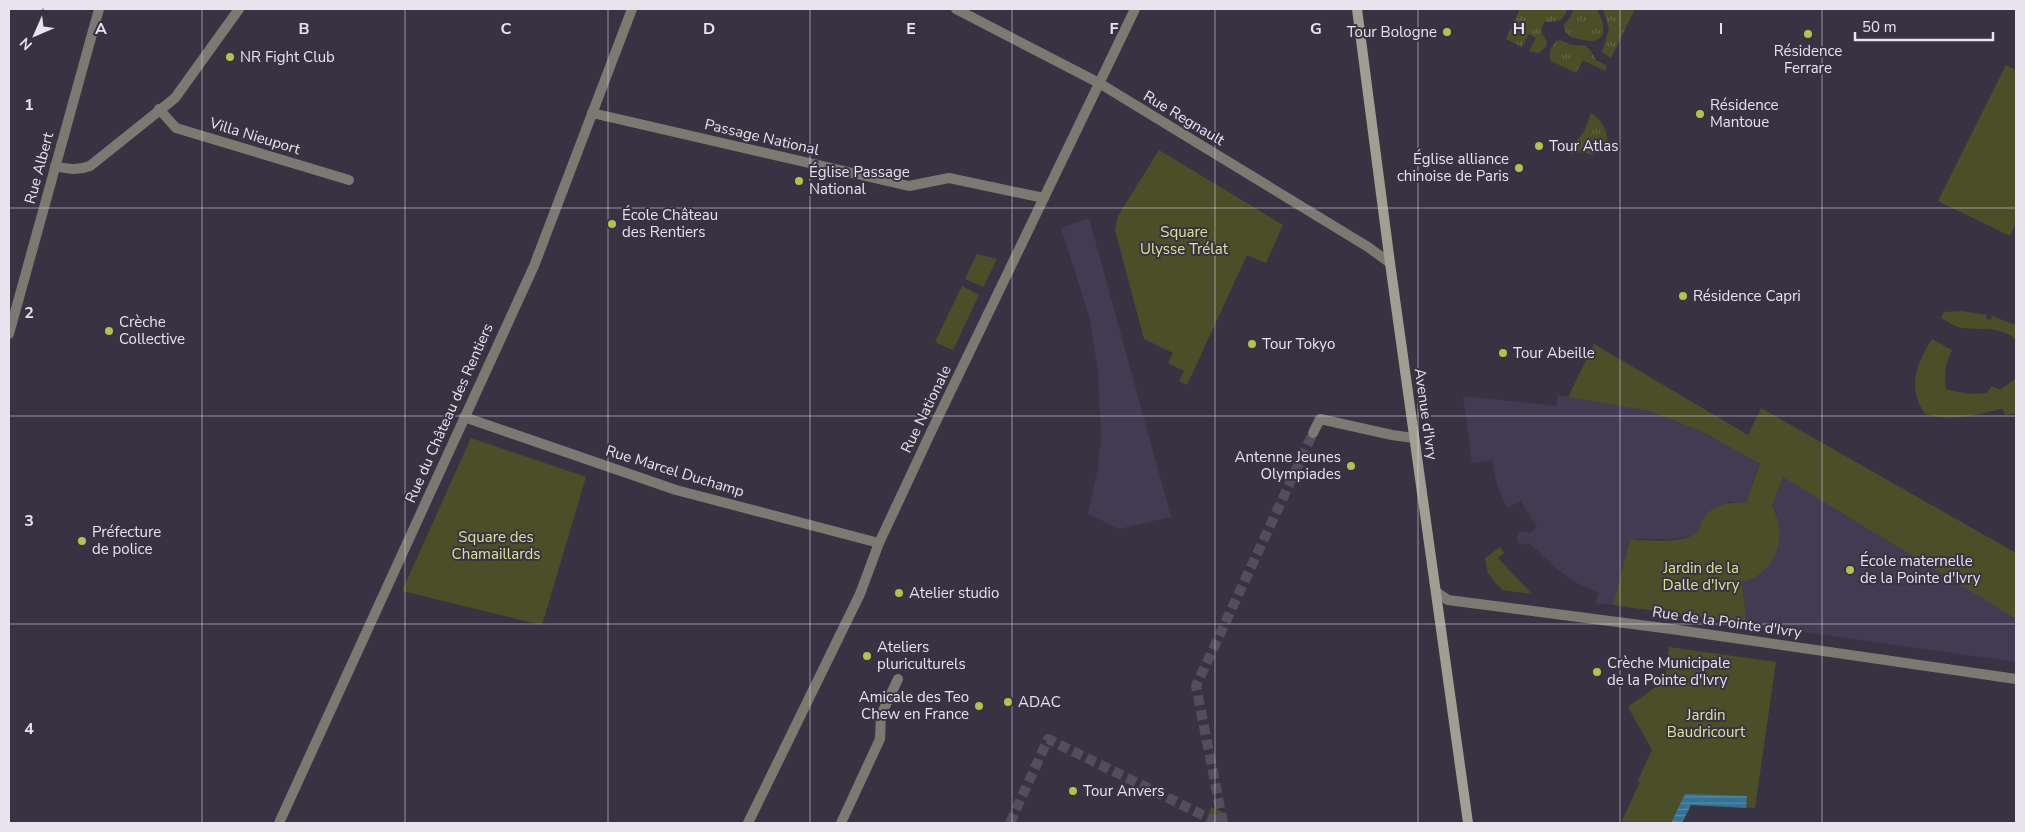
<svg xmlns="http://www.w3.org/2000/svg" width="2025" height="832" font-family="'Nunito Sans',sans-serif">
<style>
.built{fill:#423b51}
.grass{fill:url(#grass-tufts)}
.green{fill:#4a4f27}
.water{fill:url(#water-rules)}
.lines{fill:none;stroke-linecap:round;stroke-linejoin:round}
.minor-tunnel{stroke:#524e5d;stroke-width:10;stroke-dasharray:10 5;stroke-linecap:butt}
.minor{stroke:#7c7971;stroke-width:10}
.tertiary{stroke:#7c7971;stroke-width:10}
.secondary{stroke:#a39e92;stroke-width:10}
.grid{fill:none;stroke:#e7e4ee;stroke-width:1;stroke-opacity:0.55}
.poi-dot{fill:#b8c147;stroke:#383343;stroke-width:2}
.labels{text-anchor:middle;stroke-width:4;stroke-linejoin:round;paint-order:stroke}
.poi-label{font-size:15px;fill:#e7e4ee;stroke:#383343;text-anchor:start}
.street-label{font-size:15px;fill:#e7e4ee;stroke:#383343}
.park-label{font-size:15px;fill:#dbe790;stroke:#383343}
.grid-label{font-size:16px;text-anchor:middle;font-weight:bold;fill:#e7e4ee;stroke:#383343;stroke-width:4;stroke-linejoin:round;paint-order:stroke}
</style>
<defs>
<pattern id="grass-tufts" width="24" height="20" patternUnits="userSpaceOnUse" patternTransform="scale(1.25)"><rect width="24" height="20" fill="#4a4f27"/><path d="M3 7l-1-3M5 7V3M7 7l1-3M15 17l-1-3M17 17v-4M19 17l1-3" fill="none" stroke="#646847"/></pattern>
<pattern id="water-rules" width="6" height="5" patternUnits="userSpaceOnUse" patternTransform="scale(1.25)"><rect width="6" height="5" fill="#347293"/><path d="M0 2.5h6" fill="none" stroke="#5b8da8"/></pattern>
</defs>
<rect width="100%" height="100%" fill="#383343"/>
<!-- built -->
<g class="built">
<path d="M1089,218L1171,517L1119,529L1088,514L1098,467L1101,436L1098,373L1090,319L1061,228Z"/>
<path d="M1558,395L1649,411L1703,432L1760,464L1746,503L1729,502L1702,522L1698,533L1692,536L1675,539H1630L1613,605L1595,603L1599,593L1577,583L1559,571L1529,543L1523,545L1518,542L1517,536L1519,532L1525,531L1530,533L1537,526L1529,516L1521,501L1507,508L1497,485L1492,460L1472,463L1463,396L1556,406Z"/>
<path d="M1783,476L2016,619V662L1747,624L1742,583L1754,578L1777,515L1772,506Z"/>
</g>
<!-- grass -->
<g class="grass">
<path d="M1520,9H1567C1564,22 1556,22 1544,22L1541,31L1547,42L1546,47L1539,53L1529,51L1536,38L1529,34L1522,47L1506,39Z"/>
<path d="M1574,9H1597C1599,14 1602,19 1603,24C1605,39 1597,43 1584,40C1574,38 1565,38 1564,25L1570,18Z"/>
<path d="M1603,9H1635L1611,58L1602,52L1609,29Z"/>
<path d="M1560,40L1572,45L1585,46L1590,50L1596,60L1607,66L1605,71L1583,60L1576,73L1551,61C1547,54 1552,47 1556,41Z"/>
<path d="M1591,113C1603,120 1611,137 1606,151L1598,149L1592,155L1583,152L1571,154L1570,152L1571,148L1585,130Z"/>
</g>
<!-- green -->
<g class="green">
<path d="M2006,65L2016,70V223L2010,236L1938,201Z"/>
<path d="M1159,150L1283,225L1266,263L1247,255L1187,385L1179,381L1184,371L1168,363L1173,353L1144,339L1115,230L1118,216Z"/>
<path d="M977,254L997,259L983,287L965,279Z"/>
<path d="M962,286L979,295L953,350L935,342Z"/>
<path d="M1962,311L1987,315L1986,319L1991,320L1992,316L2016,325V340C2002,326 1981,330 1962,328C1955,327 1947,321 1941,318L1944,312Z"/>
<path d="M1932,339L1952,350C1945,364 1944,374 1946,389C1961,393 1972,395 1987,393L1992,386L2000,390L2015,379L2016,413L2005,415L2002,409C1974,415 1953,422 1925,414C1907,387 1916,365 1932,339Z"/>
<path d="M1594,344L1748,435L1761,408L2016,553V619L1783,477L1772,506C1785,529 1781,558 1760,574C1754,578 1748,580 1742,583L1747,624L1613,605L1630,539C1645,541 1682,543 1695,534C1700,531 1700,526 1702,521C1711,504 1730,502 1746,503L1760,464L1703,432L1649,411L1568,397Z"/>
<path d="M471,438L586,477L542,625L402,591Z"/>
<path d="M1500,547L1504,553L1498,558L1532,594L1502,590L1488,573L1485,558Z"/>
<path d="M1669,647L1776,662L1755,808L1691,805L1682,823H1621L1640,782L1638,780L1652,750L1628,707L1665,680Z"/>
<path d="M1211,807L1225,813L1226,823H1206Z"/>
</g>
<!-- water -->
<path class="water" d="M1685,794L1747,796L1746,808L1691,805L1682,823H1671Z"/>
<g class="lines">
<!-- minor-tunnel -->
<g class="minor-tunnel">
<path d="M1010,823L1048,739L1219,823"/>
<path d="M1223,823L1196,686L1313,433"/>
</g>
<!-- minor -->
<g class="minor">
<path d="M956,9L1099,83L1368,247L1390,263"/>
<path d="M159,109L176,128L349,180"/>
<path d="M592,113L909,186L949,178L1044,198"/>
<path d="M55,166C68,169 77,171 90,166L175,98L239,9"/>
<path d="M9,334L99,9"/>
<path d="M464,417L676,490L879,543"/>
<path d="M1313,433L1320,419L1392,435L1414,438"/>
<path d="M1436,592L1448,600L1671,629L2016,679"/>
<path d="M279,823L534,266L632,9"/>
<path d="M841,823L880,739L881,715L898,679"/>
</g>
<!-- tertiary -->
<path class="tertiary" d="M748,823L860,594L879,543L931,432L1135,9"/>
<!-- secondary -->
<path class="secondary" d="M1357,9L1390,263L1468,823"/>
</g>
<!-- grid -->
<path class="grid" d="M202,9V823M405,9V823M608,9V823M810,9V823M1012,9V823M1215,9V823M1418,9V823M1620,9V823M1822,9V823M9,208H2016M9,416H2016M9,624H2016"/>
<!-- markers -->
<g class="poi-dot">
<circle cx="1447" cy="32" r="5"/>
<circle cx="1808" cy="34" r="5"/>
<circle cx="230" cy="57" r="5"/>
<circle cx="1700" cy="114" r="5"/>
<circle cx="1539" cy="146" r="5"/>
<circle cx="1519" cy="168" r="5"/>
<circle cx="799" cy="181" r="5"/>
<circle cx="612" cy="224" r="5"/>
<circle cx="1683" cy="296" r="5"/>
<circle cx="109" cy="331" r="5"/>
<circle cx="1252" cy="344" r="5"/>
<circle cx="1503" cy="353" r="5"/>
<circle cx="1351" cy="466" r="5"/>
<circle cx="82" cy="541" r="5"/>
<circle cx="1850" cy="570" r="5"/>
<circle cx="899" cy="593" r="5"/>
<circle cx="867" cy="656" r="5"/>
<circle cx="1597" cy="672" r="5"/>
<circle cx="1008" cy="702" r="5"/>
<circle cx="979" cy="706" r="5"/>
<circle cx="1073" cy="791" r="5"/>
</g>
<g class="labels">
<!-- poi labels -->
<g class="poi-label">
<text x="1437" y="37" text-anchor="end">Tour Bologne</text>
<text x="1808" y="56" text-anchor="middle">Résidence<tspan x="1808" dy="17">Ferrare</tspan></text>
<text x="240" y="62">NR Fight Club</text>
<text x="1710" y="110">Résidence<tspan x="1710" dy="17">Mantoue</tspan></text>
<text x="1549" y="151">Tour Atlas</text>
<text x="1509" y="164" text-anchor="end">Église alliance<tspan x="1509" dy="17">chinoise de Paris</tspan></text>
<text x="809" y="177">Église Passage<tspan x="809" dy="17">National</tspan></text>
<text x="622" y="220">École Château<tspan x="622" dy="17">des Rentiers</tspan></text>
<text x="1693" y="301">Résidence Capri</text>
<text x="119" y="327">Crèche<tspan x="119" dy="17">Collective</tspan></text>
<text x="1262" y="349">Tour Tokyo</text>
<text x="1513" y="358">Tour Abeille</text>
<text x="1341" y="462" text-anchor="end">Antenne Jeunes<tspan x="1341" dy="17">Olympiades</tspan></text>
<text x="92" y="537">Préfecture<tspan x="92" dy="17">de police</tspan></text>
<text x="1860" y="566">École maternelle<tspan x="1860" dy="17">de la Pointe d'Ivry</tspan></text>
<text x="909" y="598">Atelier studio</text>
<text x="877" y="652">Ateliers<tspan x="877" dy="17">pluriculturels</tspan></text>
<text x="1607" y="668">Crèche Municipale<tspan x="1607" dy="17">de la Pointe d'Ivry</tspan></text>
<text x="969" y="702" text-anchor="end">Amicale des Teo<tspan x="969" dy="17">Chew en France</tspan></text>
<text x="1018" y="707">ADAC</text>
<text x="1083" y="796">Tour Anvers</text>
</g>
<!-- street labels -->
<g class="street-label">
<text transform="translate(1184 118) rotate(31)" y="5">Rue Regnault</text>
<text transform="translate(255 136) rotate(17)" y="5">Villa Nieuport</text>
<text transform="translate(762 137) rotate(13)" y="5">Passage National</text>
<text transform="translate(39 168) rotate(-75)" y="5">Rue Albert</text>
<text transform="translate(926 409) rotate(-64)" y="5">Rue Nationale</text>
<text transform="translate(449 413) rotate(-66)" y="5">Rue du Château des Rentiers</text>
<text transform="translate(1426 414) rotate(82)" y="5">Avenue d'Ivry</text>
<text transform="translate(675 471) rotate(17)" y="5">Rue Marcel Duchamp</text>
<text transform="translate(1727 622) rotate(8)" y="5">Rue de la Pointe d'Ivry</text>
</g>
<!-- park labels -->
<g class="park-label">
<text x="1184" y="237">Square<tspan x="1184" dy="17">Ulysse Trélat</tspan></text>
<text x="496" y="542">Square des<tspan x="496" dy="17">Chamaillards</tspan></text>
<text x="1701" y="573">Jardin de la<tspan x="1701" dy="17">Dalle d'Ivry</tspan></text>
<text x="1706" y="720">Jardin<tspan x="1706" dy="17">Baudricourt</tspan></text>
</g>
</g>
<g class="grid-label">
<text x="101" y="34">A</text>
<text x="304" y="34">B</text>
<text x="506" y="34">C</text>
<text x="709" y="34">D</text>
<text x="911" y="34">E</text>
<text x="1114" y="34">F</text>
<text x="1316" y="34">G</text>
<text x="1519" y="34">H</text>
<text x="1721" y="34">I</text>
<text x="29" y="110">1</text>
<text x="29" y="318">2</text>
<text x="29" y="526">3</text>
<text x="29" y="734">4</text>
</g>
<!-- border -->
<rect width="2025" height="832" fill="none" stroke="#e7e4ee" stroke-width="20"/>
<!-- north arrow -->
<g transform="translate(35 35) rotate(225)" stroke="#383343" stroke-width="4" paint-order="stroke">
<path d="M0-4L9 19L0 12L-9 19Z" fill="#e7e4ee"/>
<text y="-8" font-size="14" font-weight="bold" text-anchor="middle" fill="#e7e4ee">N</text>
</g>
<!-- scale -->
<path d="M1855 32v8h138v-8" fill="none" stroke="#e7e4ee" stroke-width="2.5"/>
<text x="1862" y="32" font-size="15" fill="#e7e4ee" stroke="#383343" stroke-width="4" paint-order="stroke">50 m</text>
</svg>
